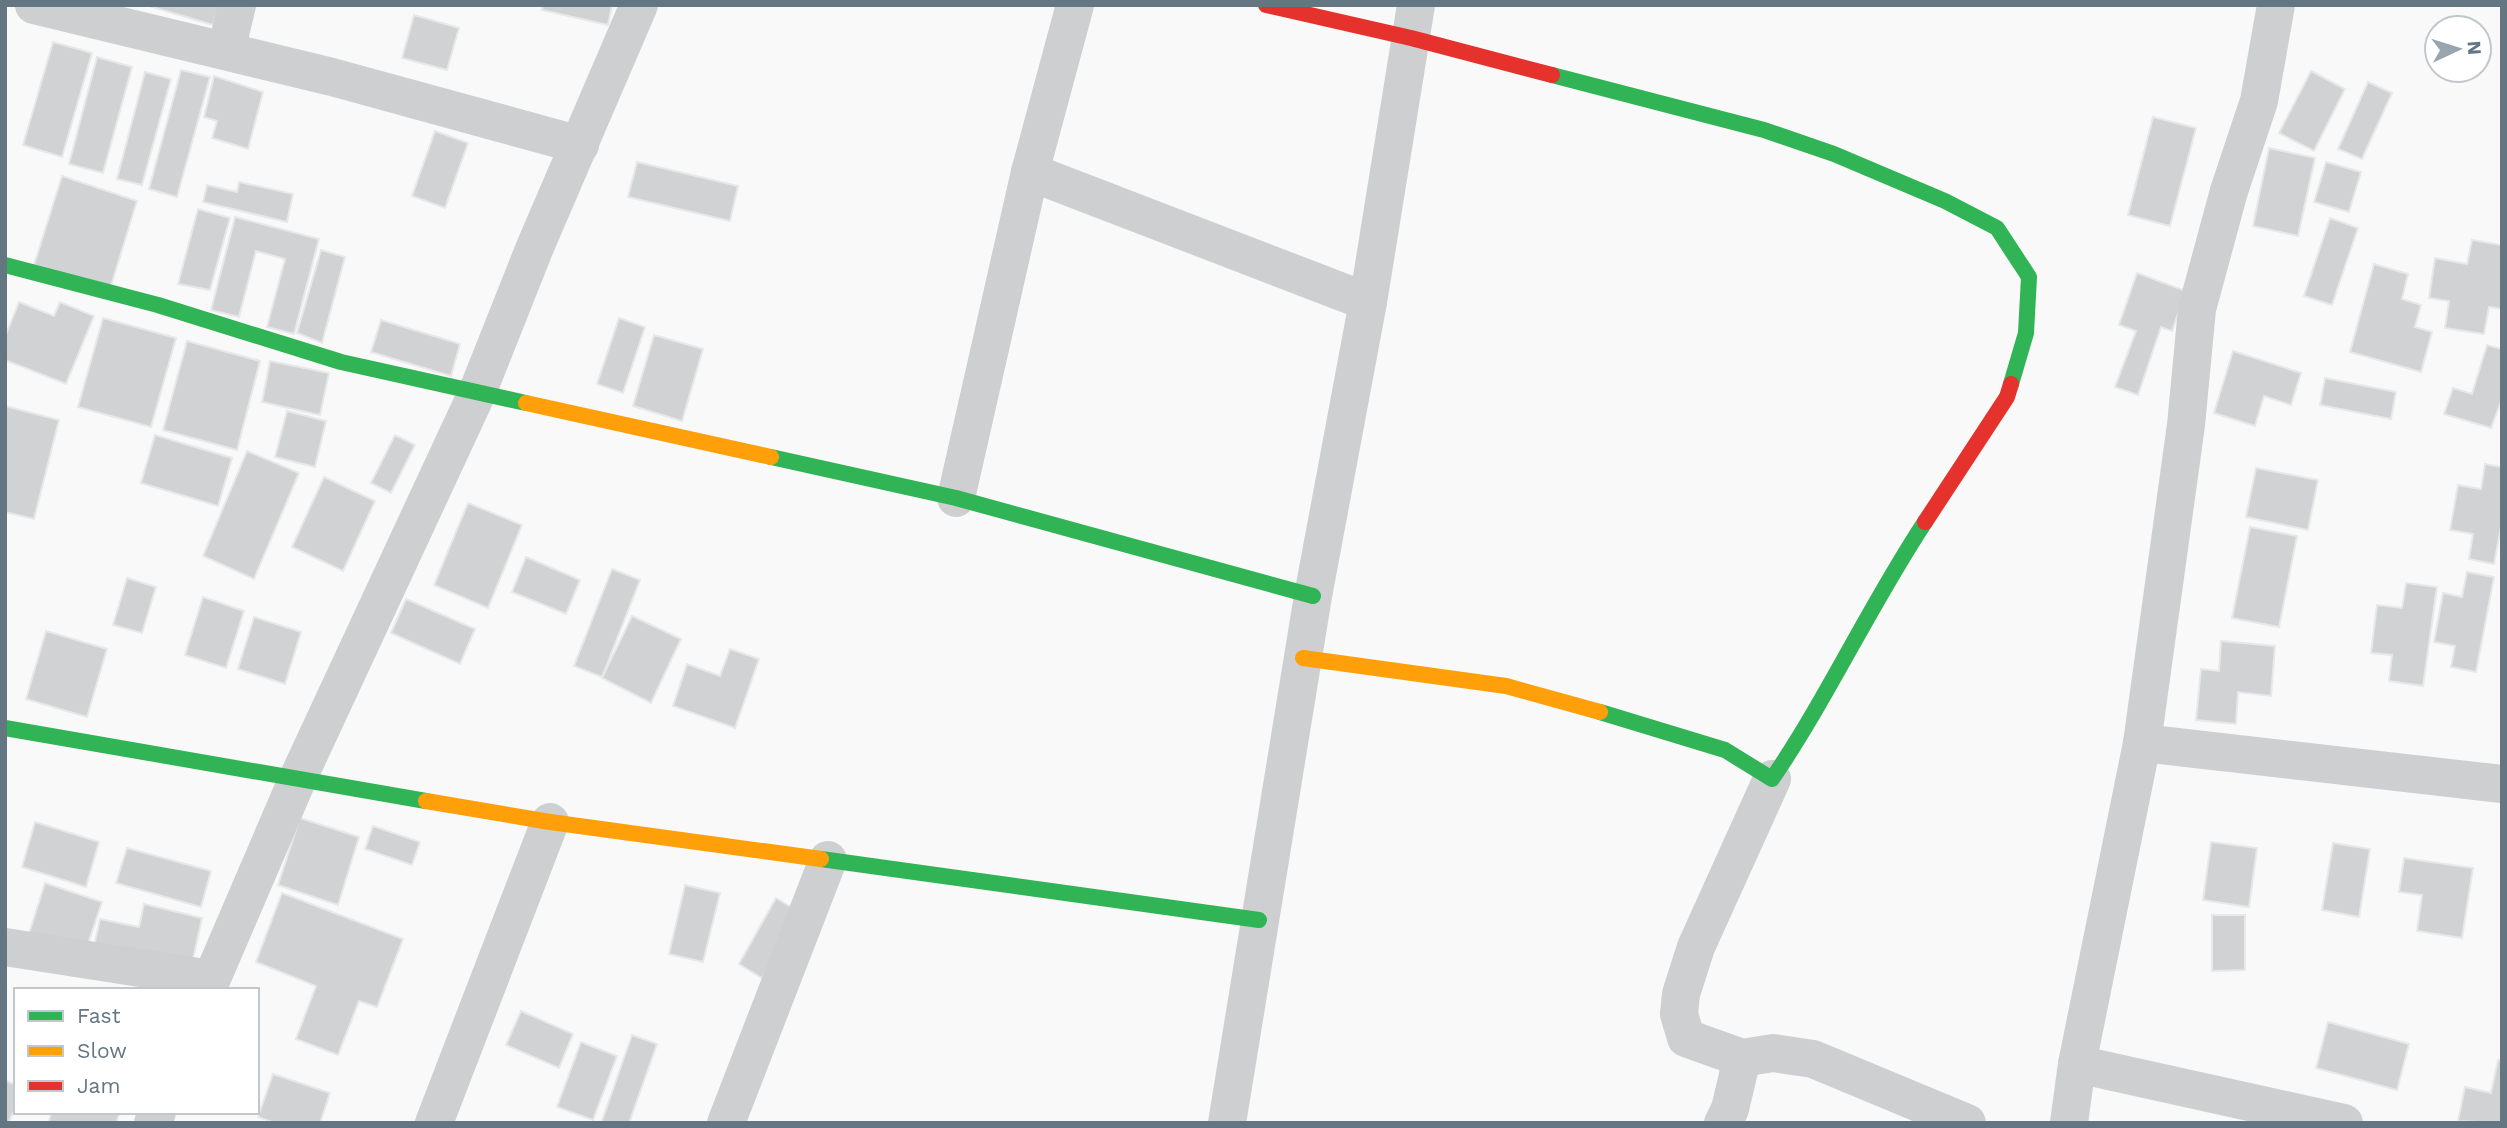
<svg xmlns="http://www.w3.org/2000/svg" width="2507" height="1128" font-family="'Work Sans',sans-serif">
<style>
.building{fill:#d0d2d3;stroke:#e8e8e8;stroke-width:2}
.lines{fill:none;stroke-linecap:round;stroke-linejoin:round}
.street{stroke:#cecfd0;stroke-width:38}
.fast{stroke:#30b455;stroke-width:16}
.slow{stroke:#ff9f0a;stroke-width:16}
.jam{stroke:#e5322d;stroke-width:16}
</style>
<rect width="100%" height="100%" fill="#f9f9f9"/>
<!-- building -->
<g class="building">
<path d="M146,5H219L213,25Z"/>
<path d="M543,5H612L608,25L542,10Z"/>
<path d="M414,15L459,28L447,70L402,58Z"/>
<path d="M53,42L92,53L62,157L23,145Z"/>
<path d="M97,57L132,67L103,173L69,164Z"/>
<path d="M181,70L210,77L177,197L149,189Z"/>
<path d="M2311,71L2345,89L2314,151L2279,133Z"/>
<path d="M145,72L171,79L142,185L117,179Z"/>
<path d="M214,76L263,92L248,149L212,138L217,121L204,117Z"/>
<path d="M2368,82L2392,93L2362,159L2338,149Z"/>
<path d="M2153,117L2196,128L2170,226L2128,215Z"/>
<path d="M435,131L468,143L445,208L412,196Z"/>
<path d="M2269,148L2315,158L2298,236L2253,226Z"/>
<path d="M637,162L738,186L730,221L628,197Z"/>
<path d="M2326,162L2361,172L2349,212L2314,202Z"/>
<path d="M62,176L137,201L110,289L34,265Z"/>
<path d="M239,182L293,194L287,222L203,202L207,185L237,192Z"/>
<path d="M198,209L230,218L210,290L178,284Z"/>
<path d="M235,217L319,239L294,334L267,327L285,259L256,251L239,317L211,310Z"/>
<path d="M2330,218L2358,228L2332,305L2304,296Z"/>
<path d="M2472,240L2502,245V309L2489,307L2484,334L2445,328L2449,301L2429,298L2435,258L2467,264Z"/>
<path d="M321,250L345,257L322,343L297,333Z"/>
<path d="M2374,264L2408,274L2402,299L2421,305L2415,327L2432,332L2421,372L2350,352Z"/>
<path d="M2137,273L2186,291L2172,331L2161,327L2138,395L2115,387L2136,331L2119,325Z"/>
<path d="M19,302L54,316L60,302L94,316L66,384L5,360V337Z"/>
<path d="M103,318L176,338L151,427L78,407Z"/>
<path d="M619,318L645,327L623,393L597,384Z"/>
<path d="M381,320L460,344L451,376L371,352Z"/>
<path d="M654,335L703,349L682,421L633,406Z"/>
<path d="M187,341L260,361L237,450L163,430Z"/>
<path d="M2487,345L2502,349V399L2491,428L2444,414L2453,388L2472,394Z"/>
<path d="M2233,351L2301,373L2291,405L2264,396L2255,426L2214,413Z"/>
<path d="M270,361L329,373L320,415L262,402Z"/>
<path d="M2325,378L2396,392L2391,419L2320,405Z"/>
<path d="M5,406L59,420L34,519L5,512Z"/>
<path d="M287,411L326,421L315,467L275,457Z"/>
<path d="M155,435L232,458L218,506L141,483Z"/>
<path d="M395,435L415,445L391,493L371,483Z"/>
<path d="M247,451L299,473L254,579L203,556Z"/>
<path d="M2485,464L2502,467V522L2494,564L2469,559L2473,534L2450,530L2458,485L2481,489Z"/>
<path d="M2256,468L2318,480L2308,530L2246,517Z"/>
<path d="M324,477L375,501L343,571L292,547Z"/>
<path d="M468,503L522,525L488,608L434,585Z"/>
<path d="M2250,527L2297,536L2279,627L2232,618Z"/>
<path d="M526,557L580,580L566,614L512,592Z"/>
<path d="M612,569L640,580L602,677L574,666Z"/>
<path d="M2467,572L2494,577L2476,672L2451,667L2455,646L2434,642L2443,593L2462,597Z"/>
<path d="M127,578L156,587L142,633L113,625Z"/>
<path d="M2406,583L2437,587L2423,686L2389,681L2392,655L2371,653L2377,605L2402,608Z"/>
<path d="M203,597L244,611L226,668L185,655Z"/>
<path d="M406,599L475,629L460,664L391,633Z"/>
<path d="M632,616L681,639L651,703L602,678Z"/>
<path d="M254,617L301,632L285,684L238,669Z"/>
<path d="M46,631L107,649L87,717L26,699Z"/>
<path d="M2221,641L2275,646L2271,696L2238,692L2236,724L2196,720L2201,669L2219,671Z"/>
<path d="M730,649L759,659L735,728L673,706L687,664L720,676Z"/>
<path d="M300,818L359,837L338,905L278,885Z"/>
<path d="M35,822L99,842L86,887L22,867Z"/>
<path d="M373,826L420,842L412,865L365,849Z"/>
<path d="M2211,842L2257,848L2249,907L2203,900Z"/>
<path d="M2333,843L2370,849L2359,917L2322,910Z"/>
<path d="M127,848L211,871L201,907L116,883Z"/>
<path d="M2404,858L2473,868L2462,938L2417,931L2422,895L2399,892Z"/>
<path d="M45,883L102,902L83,959L27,940Z"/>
<path d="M685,885L720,893L703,962L669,954Z"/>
<path d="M282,893L403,939L377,1007L359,1001L338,1055L296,1039L316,986L256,962Z"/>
<path d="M776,898L799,912L762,978L739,964Z"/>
<path d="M144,904L202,918L192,964L94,946L100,919L139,927Z"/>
<path d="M2212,915H2245V970L2212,971Z"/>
<path d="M521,1011L573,1034L559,1068L506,1045Z"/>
<path d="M2328,1022L2409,1044L2397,1090L2316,1068Z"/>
<path d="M632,1035L657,1044L629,1123H607L602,1121Z"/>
<path d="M581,1042L617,1056L593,1120L557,1107Z"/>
<path d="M2498,1060L2502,1061V1123L2458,1121L2465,1087L2491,1093Z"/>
<path d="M273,1074L330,1093L320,1123H275L258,1117Z"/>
<path d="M5,1080L16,1085V1107L8,1123H5Z"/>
<path d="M52,1112H120L116,1123H48Z"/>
</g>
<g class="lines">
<!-- street -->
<g class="street">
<path d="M34,5L332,77L580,145"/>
<path d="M226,51L237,5"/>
<path d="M1030,172L1368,302"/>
<path d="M956,498L1030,172L1075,5"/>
<path d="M2142,743L2502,784"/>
<path d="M1772,779L1696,947L1681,994L1679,1014L1686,1038L1742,1058L1773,1053L1813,1059L1967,1123"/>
<path d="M5,947L211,979"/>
<path d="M207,990L298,778L477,393L535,247L639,5"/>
<path d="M2077,1064L2142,743L2186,425L2197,309L2229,191L2259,101L2276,5"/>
<path d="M153,1123L157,1112"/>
<path d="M434,1123L550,822"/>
<path d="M726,1123L828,860"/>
<path d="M1227,1123L1313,596L1368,302L1416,5"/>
<path d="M1723,1123L1730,1109L1742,1058"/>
<path d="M2069,1123L2077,1064L2344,1123"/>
</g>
<!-- fast -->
<g class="fast">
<path d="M1552,75L1764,130L1834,154L1945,201L1997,228L2029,277L2026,333L2011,384"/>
<path d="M5,265L158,305L341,362L526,403"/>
<path d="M771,457L956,498L1313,596"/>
<path d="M1600,712L1725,750L1772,779C1828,697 1870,605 1925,522"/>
<path d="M5,728L426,801"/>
<path d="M821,859L1259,920"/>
</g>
<!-- slow -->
<g class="slow">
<path d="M526,403L771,457"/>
<path d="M1303,658L1506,686L1600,712"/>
<path d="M426,801L550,822L821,859"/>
</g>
<!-- jam -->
<g class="jam">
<path d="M1266,5L1411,38L1552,75"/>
<path d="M1925,522L2007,397L2011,384"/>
</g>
</g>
<!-- border -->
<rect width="2507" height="1128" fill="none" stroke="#657683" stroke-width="14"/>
<!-- legend -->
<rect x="14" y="988" width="245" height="126" fill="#ffffff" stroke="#c1c8cd" stroke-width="2"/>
<rect x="28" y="1011" width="35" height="10" fill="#30b455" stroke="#c1c8cd" stroke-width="2"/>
<text x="77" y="1023" font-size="21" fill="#657683">Fast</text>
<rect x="28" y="1046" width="35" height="10" fill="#ff9f0a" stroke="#c1c8cd" stroke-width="2"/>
<text x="77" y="1058" font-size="21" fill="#657683">Slow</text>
<rect x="28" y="1081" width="35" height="10" fill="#e5322d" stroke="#c1c8cd" stroke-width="2"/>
<text x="77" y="1093" font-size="21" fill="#657683">Jam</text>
<!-- north arrow -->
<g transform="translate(2458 49) rotate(86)"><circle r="33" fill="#ffffff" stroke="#c1c8cd" stroke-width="2"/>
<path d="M0-5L12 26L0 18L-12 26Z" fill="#99a4ac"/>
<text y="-10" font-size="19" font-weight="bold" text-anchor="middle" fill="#657683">N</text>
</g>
</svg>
